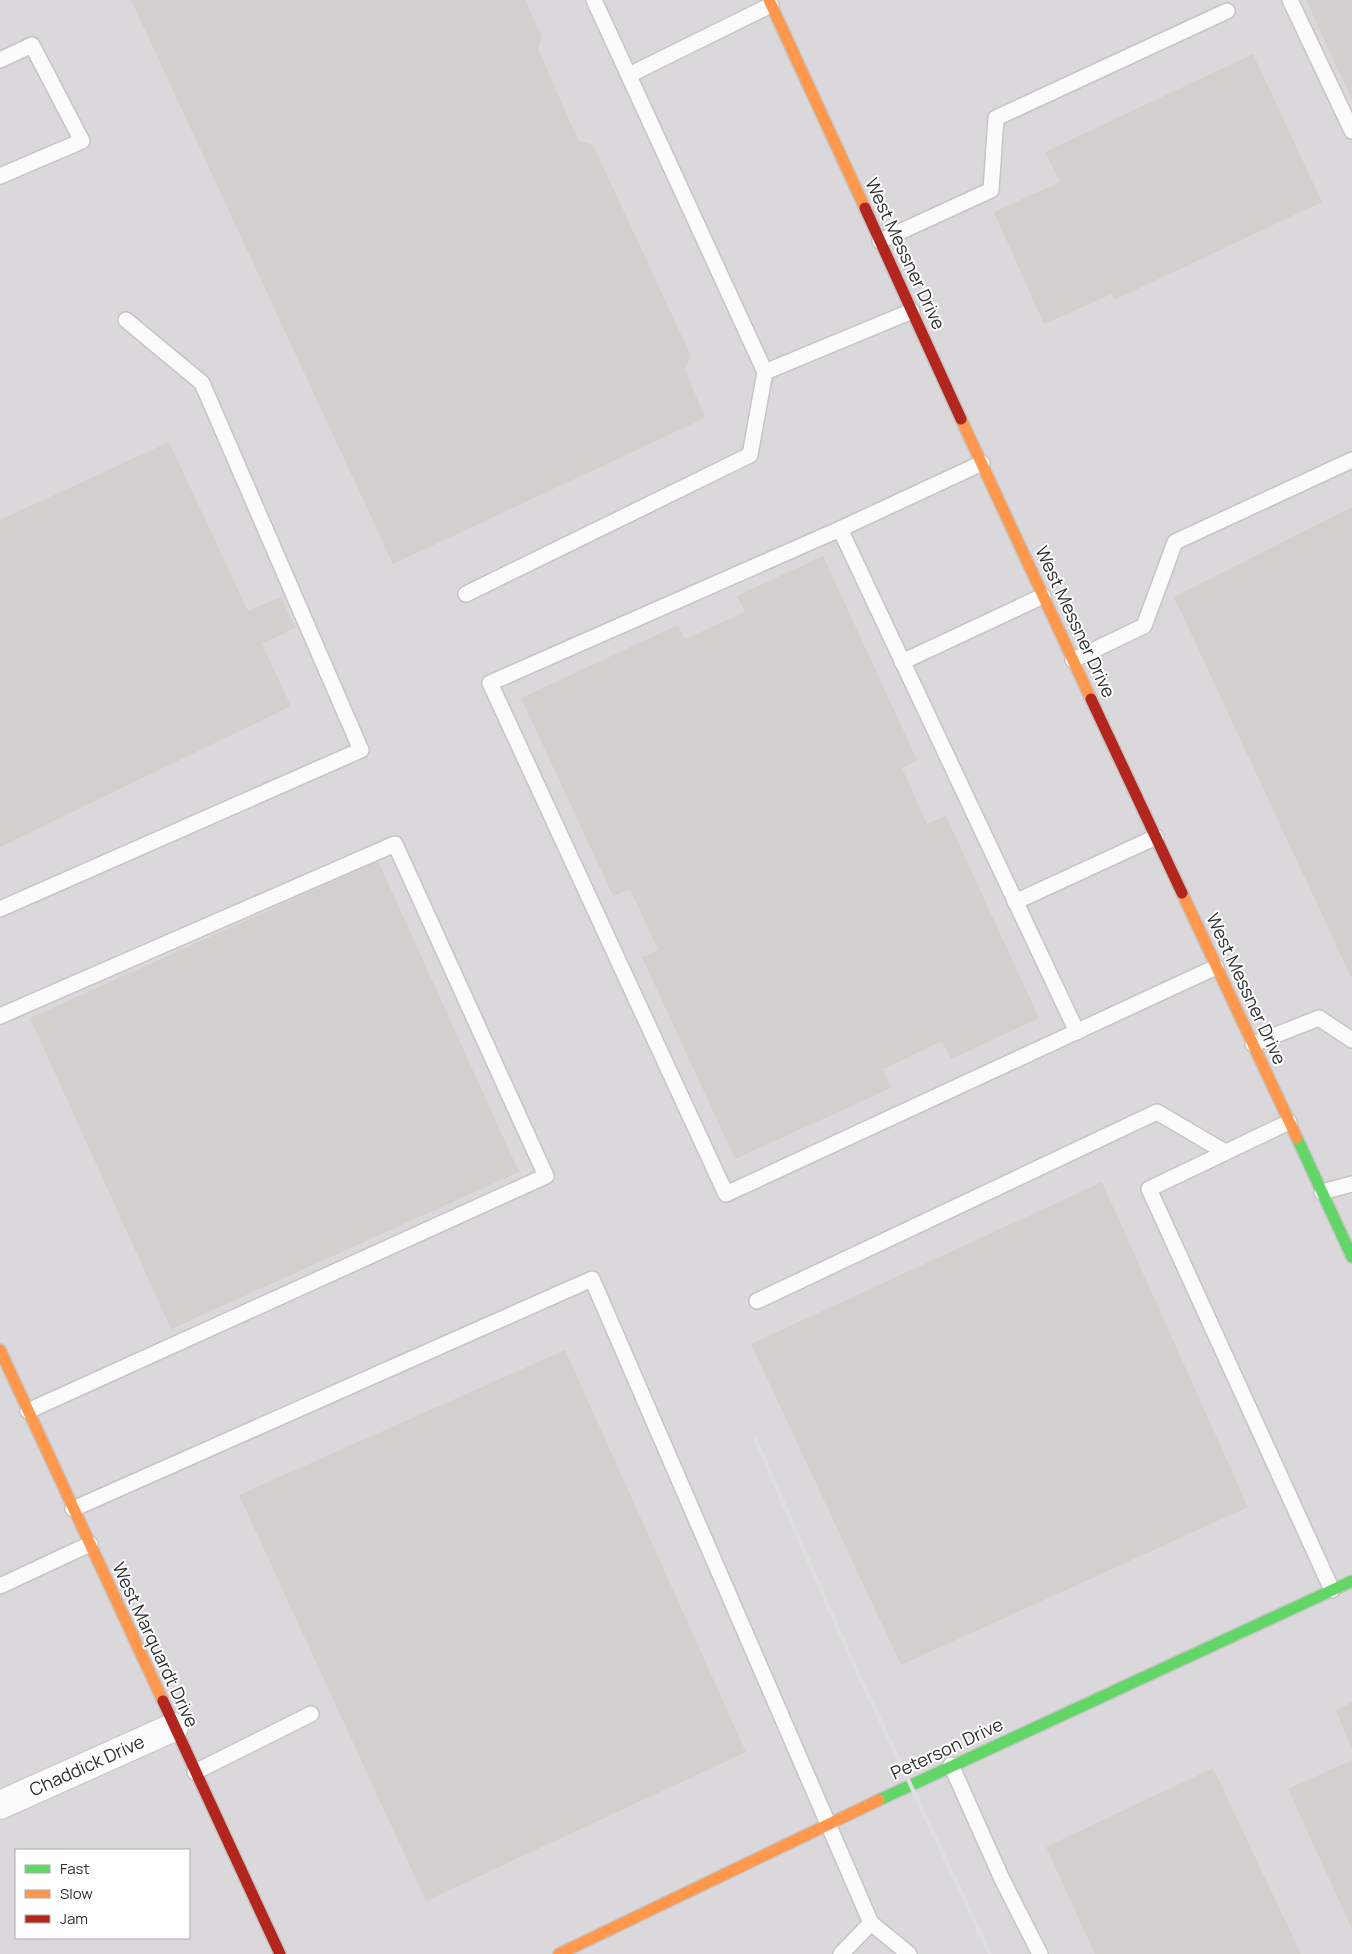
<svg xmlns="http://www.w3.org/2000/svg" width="1352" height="1954" font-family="Manrope,sans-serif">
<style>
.industrial{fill:#dbd8db;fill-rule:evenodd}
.building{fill:#d2cfcd}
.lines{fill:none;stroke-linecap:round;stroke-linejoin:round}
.lane-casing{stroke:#c5c4c4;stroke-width:18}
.street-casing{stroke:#c5c4c4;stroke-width:30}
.fast-casing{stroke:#c5c4c4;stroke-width:14}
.slow-casing{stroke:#c5c4c4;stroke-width:14}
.jam-casing{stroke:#c5c4c4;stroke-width:14}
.lane{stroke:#fcfbfb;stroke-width:15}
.street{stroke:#fcfbfb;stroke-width:28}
.fast{stroke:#63d668;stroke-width:11}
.slow{stroke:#ff974d;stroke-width:11}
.jam{stroke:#b3261e;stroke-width:11}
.rail{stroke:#dfdfe0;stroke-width:4}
.labels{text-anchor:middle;stroke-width:4;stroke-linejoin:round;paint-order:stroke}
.street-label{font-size:18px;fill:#2d2d2d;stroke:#fff}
</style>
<rect width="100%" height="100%" fill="#ebe6e4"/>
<!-- industrial -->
<path class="industrial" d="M0,0H1352V1954H0ZM16,1850H189V1938H16Z"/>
<!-- building -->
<g class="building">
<path d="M131,0H525L542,37L538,49L578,140L593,145L691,356L685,369L705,418L393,564Z"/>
<path d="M1306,0H1352V100Z"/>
<path d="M1253,54L1322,202L1114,300L1112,294L1044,324L994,212L1060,182L1045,152Z"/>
<path d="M169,442L248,611L281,597L295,628L262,644L291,706L0,847V520Z"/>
<path d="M1352,507V979L1174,597Z"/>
<path d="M823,556L917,760L902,768L927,824L946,816L1039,1018L951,1059L942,1041L883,1069L891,1088L735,1159L642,957L658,950L630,889L613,896L521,698L678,625L685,639L745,612L737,596Z"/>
<path d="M378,861L519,1172L171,1329L30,1018Z"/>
<path d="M1102,1182L1248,1507L901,1665L751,1344Z"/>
<path d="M565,1350L746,1752L426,1901L239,1495Z"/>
<path d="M1352,1702V1750L1336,1710Z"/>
<path d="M1352,1760V1929L1288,1789Z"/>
<path d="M1213,1768L1301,1954H1095L1046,1847Z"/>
</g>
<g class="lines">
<!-- lane casing -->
<g class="lane-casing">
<g id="lane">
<path d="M594,0L765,372L912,311"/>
<path d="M1290,0L1352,131"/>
<path d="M0,60L32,45L82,141L0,176"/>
<path d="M629,75L771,5"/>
<path d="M880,241L991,190L996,118L1227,11"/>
<path d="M982,463L840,529L1077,1032"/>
<path d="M840,529L490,683L726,1194L1216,967"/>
<path d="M466,594L750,455L765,372"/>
<path d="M1073,660L1144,626L1175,542L1352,460"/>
<path d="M902,662L1043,596"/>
<path d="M1015,902L1156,837"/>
<path d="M0,909L361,750L202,383L126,320"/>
<path d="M0,1016L395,844L546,1176L28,1411"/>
<path d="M1253,1044L1319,1018L1352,1040"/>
<path d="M1289,1122L1149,1189L1332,1590"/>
<path d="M1322,1192L1352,1184"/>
<path d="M757,1301L1157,1112L1225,1152"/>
<path d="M73,1509L592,1279L871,1923L909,1954"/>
<path d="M0,1586L90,1544"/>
<path d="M951,1765L1002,1879L1040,1954"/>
<path d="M195,1772L311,1714"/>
<path d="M841,1954L871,1923"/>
</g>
</g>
<!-- street casing -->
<g class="street-casing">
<path id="street" d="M0,1805L174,1727"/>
</g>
<!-- fast casing -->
<g class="fast-casing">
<g id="fast">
<path d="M1297,1138L1352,1257"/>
<path d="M879,1800L1352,1581"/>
</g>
</g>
<!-- slow casing -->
<g class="slow-casing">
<g id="slow">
<path d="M769,0L865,208"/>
<path d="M961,419L1091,699"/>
<path d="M1182,893L1297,1138"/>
<path d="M0,1350L163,1701"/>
<path d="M559,1954L879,1800"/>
</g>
</g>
<!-- jam casing -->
<g class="jam-casing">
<g id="jam">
<path d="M865,208L961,419"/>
<path d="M1091,699L1182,893"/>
<path d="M163,1701L280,1954"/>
</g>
</g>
<!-- lane -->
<use href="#lane" class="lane"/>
<!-- street -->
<use href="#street" class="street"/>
<!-- fast -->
<use href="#fast" class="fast"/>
<!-- slow -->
<use href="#slow" class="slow"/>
<!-- jam -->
<use href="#jam" class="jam"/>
<!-- rail -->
<path class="rail" d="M755,1438L850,1656L990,1954"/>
</g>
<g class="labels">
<!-- street labels -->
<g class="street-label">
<text transform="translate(905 254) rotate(65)" y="6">West Messner Drive</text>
<text transform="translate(1075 622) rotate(65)" y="6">West Messner Drive</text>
<text transform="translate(1246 989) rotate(65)" y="6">West Messner Drive</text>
<text transform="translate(155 1645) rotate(65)" y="6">West Marquardt Drive</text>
<text transform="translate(947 1749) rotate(-25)" y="6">Peterson Drive</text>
<text transform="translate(87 1766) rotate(-24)" y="6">Chaddick Drive</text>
</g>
</g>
<!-- legend -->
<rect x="15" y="1849" width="175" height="90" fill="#ffffff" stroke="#ababab"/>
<rect x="25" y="1865" width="25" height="8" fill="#63d668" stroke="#ababab"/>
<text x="60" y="1874" font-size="15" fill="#2d2d2d">Fast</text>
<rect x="25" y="1890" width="25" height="8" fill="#ff974d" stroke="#ababab"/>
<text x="60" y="1899" font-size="15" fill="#2d2d2d">Slow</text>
<rect x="25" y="1915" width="25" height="8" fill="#b3261e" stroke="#ababab"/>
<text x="60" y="1924" font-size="15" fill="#2d2d2d">Jam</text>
</svg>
